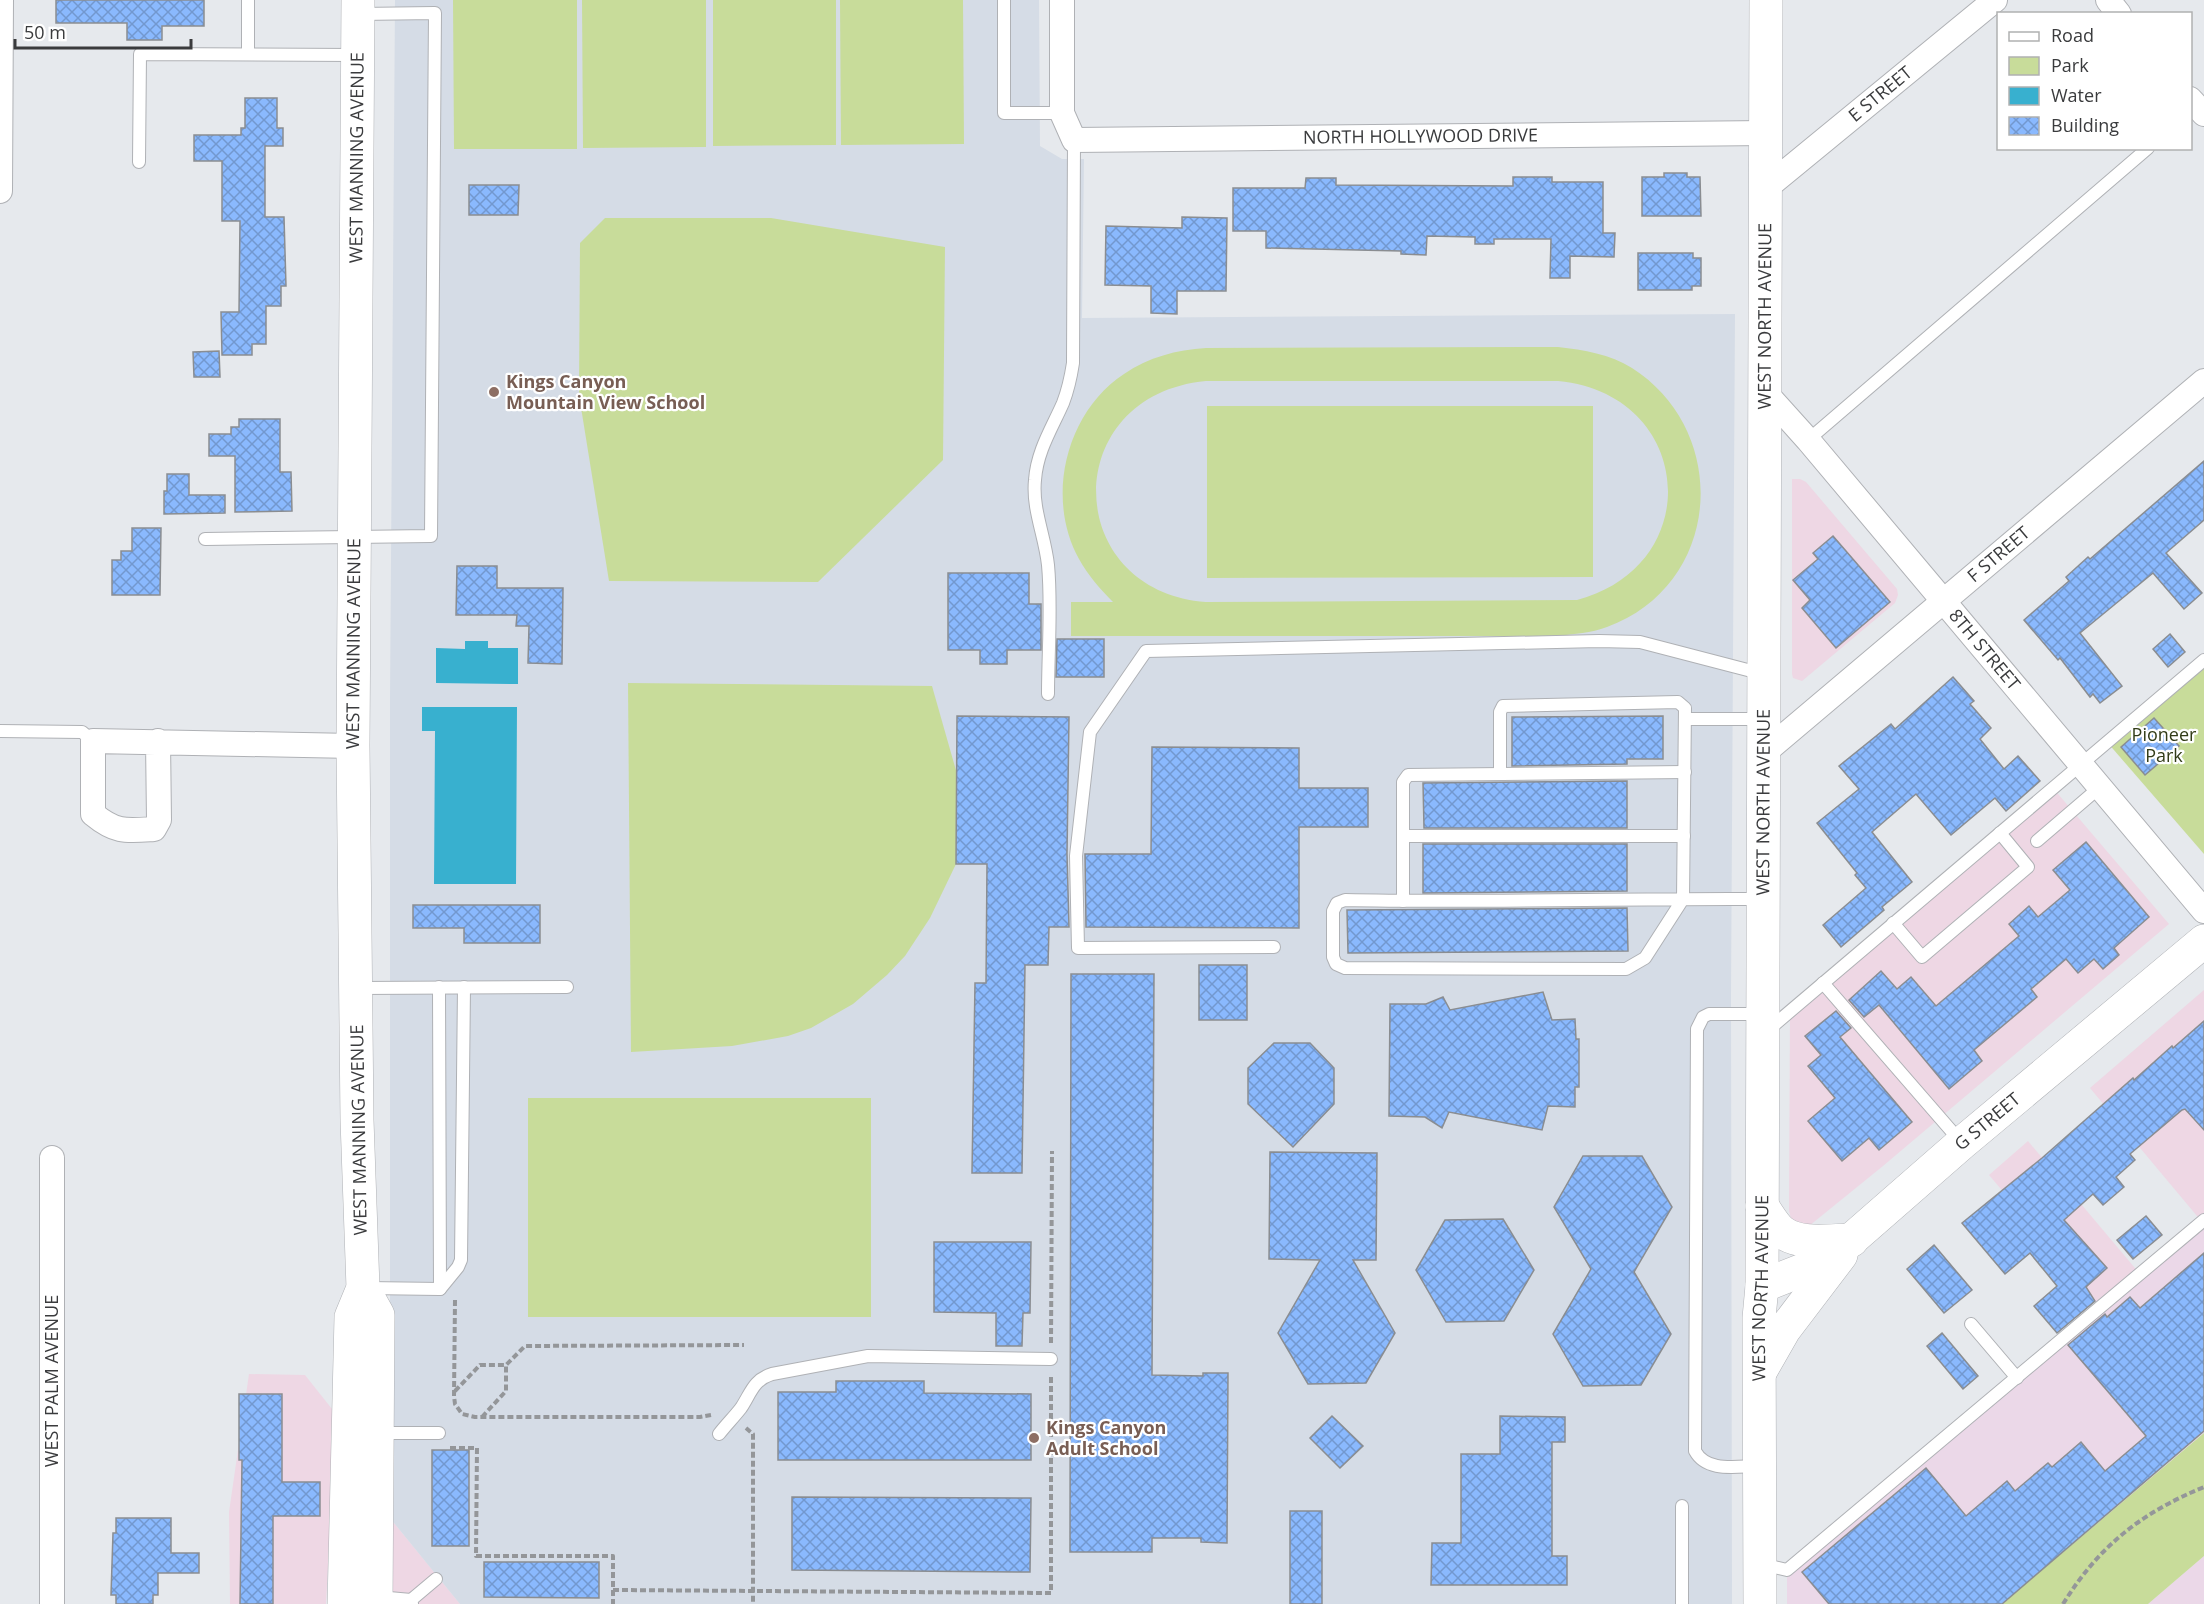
<svg xmlns="http://www.w3.org/2000/svg" width="2204" height="1604" font-family="'Open Sans',sans-serif">
<style>
.commercial{fill:#eed7e4}
.industrial{fill:#ebd8e8}
.built{fill:#d5dce6}
.green{fill:#c8dc9a;fill-rule:evenodd}
.water{fill:#38b0cf}
.building{fill:url(#building-cross-hatch);stroke:#8a8d91;stroke-width:1.5}
.lines{fill:none;stroke-linecap:round;stroke-linejoin:round}
.lane-casing{stroke:#afb1b5;stroke-width:14}
.street-casing{stroke:#afb1b5;stroke-width:26}
.secondary-casing{stroke:#afb1b5;stroke-width:34}
.path{stroke:#949699;stroke-width:4;stroke-dasharray:6 3;stroke-linecap:butt}
.lane{stroke:#fff;stroke-width:12}
.street{stroke:#fff;stroke-width:24}
.secondary{stroke:#fff;stroke-width:33}
.education-dot{fill:#8d6e63;stroke:#fff;stroke-width:2}
.labels{text-anchor:middle;stroke-width:4.5;stroke-linejoin:round;paint-order:stroke}
.street-label{font-size:18px;fill:#3a3b3d;stroke:#fff}
.education-label{font-size:18px;font-weight:bold;fill:#785e54;stroke:#fff;text-anchor:start}
.park-label{font-size:18px;fill:#323c18;stroke:#fff}
</style>
<defs>
<pattern id="building-cross-hatch" width="8" height="8" patternUnits="userSpaceOnUse" patternTransform="scale(1.5)"><rect width="8" height="8" fill="#8ab9fe"/><path d="M0 0l8 8M0 8l8-8" fill="none" stroke="#7298cf"/></pattern>
</defs>
<rect width="100%" height="100%" fill="#e6e9ed"/>
<!-- commercial -->
<g class="commercial">
<path d="M1792,479H1800L1806,482L1897,589L1898,595L1895,603L1802,681L1793,678L1792,674Z"/>
<path d="M2053,788L2169,924L1883,1166L1809,1226L1792,1222L1789,1211L1790,1010Z"/>
<path d="M2204,990V1220L2202,1222L2090,1088Z"/>
<path d="M2028,1141L2140,1274L2101,1307L1989,1175Z"/>
<path d="M249,1374L305,1375L336,1414L326,1604H230L229,1512Z"/>
<path d="M390,1518L460,1604H390Z"/>
</g>
<!-- industrial -->
<g class="industrial">
<path d="M2204,1220V1433L2002,1604H1787V1570Z"/>
<path d="M2204,1556V1604H2148Z"/>
</g>
<!-- built -->
<path class="built" d="M395,0H1039L1040,146L1062,159H1084L1082,318L1735,314L1731,996L1732,1604H460L390,1518V700Z"/>
<!-- green -->
<g class="green">
<path d="M453,0H577V149H454Z"/>
<path d="M582,0H706V147L583,148Z"/>
<path d="M713,0H836V145L713,146Z"/>
<path d="M840,0H963L964,144L841,145Z"/>
<path d="M605,218H771L945,247L943,460L818,582L609,581L579,395L580,243Z"/>
<path d="M1558,347C1584,350 1610,354 1632,368C1732,432 1722,585 1607,627C1591,633 1574,634 1558,636H1071V602H1113C1100,589 1088,575 1079,559C1045,498 1066,412 1124,374C1149,357 1176,350 1206,348ZM1206,381H1558C1694,394 1708,565 1577,600L1206,602C1061,591 1058,395 1206,381Z"/>
<path d="M1207,406H1593V577L1207,578Z"/>
<path d="M2204,660V854L2107,742Z"/>
<path d="M628,683L932,686L957,774L956,864L930,918L905,956L887,975L853,1004L811,1028L788,1036L732,1046L631,1052Z"/>
<rect x="528" y="1098" width="343" height="219"/>
<path d="M2204,1433V1556L2148,1604H2002Z"/>
</g>
<!-- water -->
<g class="water">
<path d="M465,641H488V648H518V684L436,683V648L465,649Z"/>
<path d="M422,707H517L516,884H434L435,731H422Z"/>
</g>
<!-- building -->
<g class="building">
<path d="M56,0H204V26H162V40H127V23H56Z"/>
<path d="M245,98H277V128H283V146H265V217H284L286,286H281V306H266V344H252V355H222L221,312H239L240,221H222V161H194V135H241V128H245Z"/>
<path d="M1664,173H1687V177H1700L1701,216H1642V177H1664Z"/>
<path d="M1513,177H1552V182H1603V233H1615L1614,257L1570,256V278H1550L1551,239H1494V244H1475V237L1427,236L1426,255L1401,254V251L1266,248V231H1233V188H1305L1306,178H1336V185L1513,186Z"/>
<path d="M469,185H519L518,215H469Z"/>
<path d="M1182,217L1227,218L1226,291H1177V314L1151,313V286L1105,285L1106,226L1182,228Z"/>
<path d="M1638,253H1693V258H1701V286H1692V290H1638Z"/>
<path d="M219,351L220,377H194L193,352Z"/>
<path d="M239,419H280V472H291L292,511L235,512V456H209V434H231V427H239Z"/>
<path d="M2204,461V520L2166,553L2202,593L2184,609L2153,573L2080,633L2122,686L2100,703L2093,694L2090,697L2060,658L2058,660L2024,620L2069,581L2066,577L2088,557L2090,559Z"/>
<path d="M167,474H189V495H225V513L164,514V491H167Z"/>
<path d="M132,528H161L160,595H112V560H121V551H132Z"/>
<path d="M1833,536L1890,602L1836,648L1802,608L1810,600L1793,580L1818,559L1813,553Z"/>
<path d="M457,566H497V588H563L562,664L528,663L529,626H516L517,615H456Z"/>
<path d="M948,573H1029V604H1041V650H1007V664H980V650H948Z"/>
<path d="M2170,634L2185,652L2168,667L2153,649Z"/>
<path d="M1057,639H1104V677H1056Z"/>
<path d="M1953,677L1974,701L1970,704L1991,728L1980,739L2004,769L2018,756L2040,781L2006,811L1995,798L1951,835L1916,794L1872,832L1912,882L1882,907L1884,910L1841,947L1823,925L1866,888L1855,875L1857,873L1817,823L1859,789L1839,766L1891,724L1895,729Z"/>
<path d="M957,716L1069,717L1067,854L1069,927H1049L1048,965H1025L1022,1173H972L975,983H986L987,864H956Z"/>
<path d="M1663,716V759H1627V764L1512,766V717Z"/>
<path d="M2154,718L2179,746L2145,775L2121,747Z"/>
<path d="M1152,747L1299,748V788H1368V827H1299V928L1086,927L1085,854H1151Z"/>
<path d="M1627,781V828H1424L1423,783Z"/>
<path d="M2086,842L2149,917L2114,948L2119,955L2103,969L2094,959L2078,973L2066,959L2031,989L2037,997L1974,1050L1982,1061L1949,1089L1879,1005L1864,1017L1849,1000L1881,971L1897,989L1911,977L1936,1006L2019,936L2009,924L2029,906L2038,917L2070,890L2053,870Z"/>
<path d="M1423,844H1627V891L1423,893Z"/>
<path d="M413,905H540V943H464V928H413Z"/>
<path d="M1627,908L1628,951L1348,953L1347,910Z"/>
<rect x="1199" y="965" width="48" height="55"/>
<path d="M1071,974H1154L1152,1375L1203,1376V1373H1228L1227,1543L1201,1542V1538H1152V1552H1070Z"/>
<path d="M1543,992L1552,1020L1575,1019L1576,1039H1579V1087H1575V1107L1548,1106L1542,1130L1449,1112L1442,1128L1425,1117L1389,1116L1390,1004H1426L1443,997L1450,1010Z"/>
<path d="M1836,1011L1851,1028L1840,1037L1912,1122L1879,1150L1869,1138L1842,1161L1808,1121L1835,1098L1808,1066L1821,1055L1805,1036Z"/>
<path d="M2204,1021V1130L2185,1109L2182,1110L2130,1154L2135,1160L2116,1177L2124,1187L2103,1205L2093,1194L2064,1220L2107,1268L2086,1287L2095,1301L2057,1333L2034,1306L2057,1286L2030,1253L2005,1274L1962,1223L2042,1158L2133,1078L2134,1080L2172,1046L2173,1048Z"/>
<path d="M1274,1043H1310L1334,1068V1104L1293,1147L1248,1104V1068Z"/>
<path d="M1270,1152L1377,1153L1376,1260H1353L1395,1333L1366,1383L1308,1384L1278,1333L1320,1260L1269,1259Z"/>
<path d="M1583,1156H1642L1672,1207L1634,1272L1671,1334L1641,1385L1583,1386L1553,1334L1591,1269L1554,1207Z"/>
<path d="M2146,1216L2162,1235L2133,1259L2117,1240Z"/>
<path d="M1503,1219L1534,1270L1504,1321L1446,1322L1416,1270L1445,1220Z"/>
<path d="M934,1242H1031L1030,1313H1023L1022,1346H996V1313L934,1312Z"/>
<path d="M1934,1245L1972,1290L1944,1313L1907,1269Z"/>
<path d="M2204,1253V1431L2002,1604H1829L1802,1572L1926,1468L1966,1516L2007,1481L2015,1491L2048,1463L2052,1467L2081,1442L2105,1471L2146,1436L2068,1345L2105,1314L2107,1317L2130,1297L2140,1308Z"/>
<path d="M1942,1333L1978,1376L1963,1389L1927,1346Z"/>
<path d="M836,1381H924V1393L1031,1394V1460H778V1392H836Z"/>
<path d="M239,1394H282V1482H320V1516H273V1604H240L242,1460H239Z"/>
<path d="M1332,1416L1363,1446L1340,1468L1310,1438Z"/>
<path d="M1500,1416L1565,1417V1442H1552V1556H1567V1585H1431L1432,1543H1461V1454H1500Z"/>
<rect x="432" y="1450" width="37" height="96"/>
<path d="M792,1497L1031,1498L1030,1572L792,1570Z"/>
<rect x="1290" y="1511" width="32" height="93"/>
<path d="M116,1518H171V1553H199V1573H158V1595H153V1604H116V1595H111L113,1533H116Z"/>
<path d="M484,1562H599V1598L484,1597Z"/>
</g>
<g class="lines">
<!-- lane casing -->
<g class="lane-casing">
<g id="lane">
<path d="M1004,0V113H1062"/>
<path d="M248,54V0"/>
<path d="M139,162L140,54L355,55"/>
<path d="M1808,440L2148,148"/>
<path d="M205,539L431,536L435,13L359,14"/>
<path d="M1048,694C1048,651 1052,607 1048,565C1045,536 1032,509 1035,480C1037,451 1052,428 1063,403C1068,390 1071,376 1073,363L1074,140"/>
<path d="M1686,719H1763"/>
<path d="M0,731L82,732L93,741"/>
<path d="M1500,773V712L1503,706L1678,702L1685,708L1683,899L1645,958L1626,969L1345,968L1336,964L1333,957V911L1337,903L1345,900C1485,903 1624,898 1763,899"/>
<path d="M1404,836H1684"/>
<path d="M2037,841L2100,787"/>
<path d="M1403,901V782L1408,775L1685,772"/>
<path d="M1893,923L1922,957L2028,867L2000,833"/>
<path d="M1274,947L1078,948L1076,856L1090,732L1146,651L1599,641L1640,642L1763,674"/>
<path d="M1823,983L1961,1142"/>
<path d="M439,987L440,1289"/>
<path d="M357,988L567,987"/>
<path d="M1768,1030L2204,660"/>
<path d="M367,1288L440,1289L458,1267L461,1260L464,987"/>
<path d="M1971,1324L2017,1378"/>
<path d="M380,1433H439"/>
<path d="M719,1434C726,1425 734,1417 741,1408C751,1393 753,1380 772,1374L868,1356L1051,1359"/>
<path d="M1758,1466C1737,1466 1707,1473 1695,1451L1697,1029L1703,1017L1709,1014H1761"/>
<path d="M1682,1506V1604"/>
<path d="M1761,1564L1787,1570L2204,1220"/>
<path d="M378,1597L411,1600L412,1604"/>
<path d="M411,1600L436,1579"/>
</g>
</g>
<!-- street casing -->
<g class="street-casing">
<g id="street">
<path id="s1" d="M1062,0V113L1074,140L1766,133"/>
<path d="M2108,0L2119,14"/>
<path d="M2190,99L2204,114"/>
<path id="s2" d="M1766,188L1995,0"/>
<path d="M0,191L1,0"/>
<path id="s3" d="M1764,391L1808,440L2204,911"/>
<path d="M158,741L159,820L154,829C126,831 116,833 93,814V741L353,746"/>
<path id="s4" d="M1765,752L2204,381"/>
<path d="M52,1158V1604"/>
</g>
</g>
<!-- secondary casing -->
<g class="secondary-casing">
<g id="secondary">
<path d="M1762,1206C1768,1214 1774,1226 1782,1232C1801,1246 1831,1240 1852,1240"/>
<path id="s5" d="M1762,1286L1828,1260L1962,1143L2204,941"/>
<path d="M363,1288L378,1315L376,1604"/>
<path d="M1760,1372L1784,1330L1841,1255"/>
<path id="s6" d="M344,1604L351,1317L363,1288L357,1120L353,746L358,0"/>
<path id="s7" d="M1760,1604L1759,1318L1762,1286L1766,0"/>
</g>
</g>
<!-- path -->
<g class="path">
<path d="M455,1300L454,1396L455,1404L462,1414L475,1417H700L711,1415"/>
<path d="M1051,1343L1052,1151"/>
<path d="M455,1391L480,1365H506L525,1346L744,1345"/>
<path d="M482,1417L506,1391V1365"/>
<path d="M746,1428L753,1434V1604"/>
<path d="M450,1448H477L476,1556H613V1604"/>
<path d="M613,1590L1051,1593V1375"/>
<path d="M2063,1604C2099,1546 2141,1513 2204,1487"/>
</g>
<!-- lane -->
<use href="#lane" class="lane"/>
<!-- street -->
<use href="#street" class="street"/>
<!-- secondary -->
<use href="#secondary" class="secondary"/>
</g>
<!-- markers -->
<g class="education-dot">
<circle cx="494" cy="392" r="6"/>
<circle cx="1034" cy="1438" r="6"/>
</g>
<g class="labels">
<!-- street labels -->
<g class="street-label">
<text dy="6" stroke="none"><textPath href="#s2" startOffset="148">E STREET</textPath></text>
<text dy="6" stroke="none"><textPath href="#s1" startOffset="489">NORTH HOLLYWOOD DRIVE</textPath></text>
<text dy="6" stroke="none"><textPath href="#s6" startOffset="1449">WEST MANNING AVENUE</textPath></text>
<text dy="6" stroke="none"><textPath href="#s7" startOffset="1288">WEST NORTH AVENUE</textPath></text>
<text dy="6" stroke="none"><textPath href="#s4" startOffset="306">F STREET</textPath></text>
<text dy="6" stroke="none"><textPath href="#s6" startOffset="963">WEST MANNING AVENUE</textPath></text>
<text dy="6" stroke="none"><textPath href="#s3" startOffset="340">8TH STREET</textPath></text>
<text dy="6" stroke="none"><textPath href="#s7" startOffset="802">WEST NORTH AVENUE</textPath></text>
<text dy="6" stroke="none"><textPath href="#s5" startOffset="282">G STREET</textPath></text>
<text transform="translate(359 1130) rotate(-91)" y="6">WEST MANNING AVENUE</text>
<text dy="6" stroke="none"><textPath href="#s7" startOffset="316">WEST NORTH AVENUE</textPath></text>
<text transform="translate(52 1381) rotate(-90)" y="6">WEST PALM AVENUE</text>
</g>
<!-- education labels -->
<g class="education-label">
<text x="506" y="388">Kings Canyon<tspan x="506" dy="21">Mountain View School</tspan></text>
<text x="1046" y="1434">Kings Canyon<tspan x="1046" dy="21">Adult School</tspan></text>
</g>
<!-- park labels -->
<g class="park-label">
<text x="2164" y="741">Pioneer<tspan x="2164" dy="21">Park</tspan></text>
</g>
</g>
<!-- legend -->
<rect x="1997" y="12" width="195" height="138" fill="#ffffff" stroke="#b0b1b1" stroke-width="1.5"/>
<rect x="2009" y="32" width="30" height="9" fill="#ffffff" stroke="#b0b1b1" stroke-width="1.5"/>
<text x="2051" y="42" font-size="18" fill="#3a3b3d">Road</text>
<rect x="2009" y="57" width="30" height="18" fill="#c8dc9a" stroke="#b0b1b1" stroke-width="1.5"/>
<text x="2051" y="72" font-size="18" fill="#3a3b3d">Park</text>
<rect x="2009" y="87" width="30" height="18" fill="#38b0cf" stroke="#b0b1b1" stroke-width="1.5"/>
<text x="2051" y="102" font-size="18" fill="#3a3b3d">Water</text>
<rect x="2009" y="117" width="30" height="18" fill="url(#building-cross-hatch)" stroke="#b0b1b1" stroke-width="1.5"/>
<text x="2051" y="132" font-size="18" fill="#3a3b3d">Building</text>
<!-- scale -->
<path d="M15 39v9h176v-9" fill="none" stroke="#3a3b3d" stroke-width="3"/>
<text x="24" y="39" font-size="18" fill="#3a3b3d" stroke="#ffffff" stroke-width="4.5" paint-order="stroke">50 m</text>
</svg>
